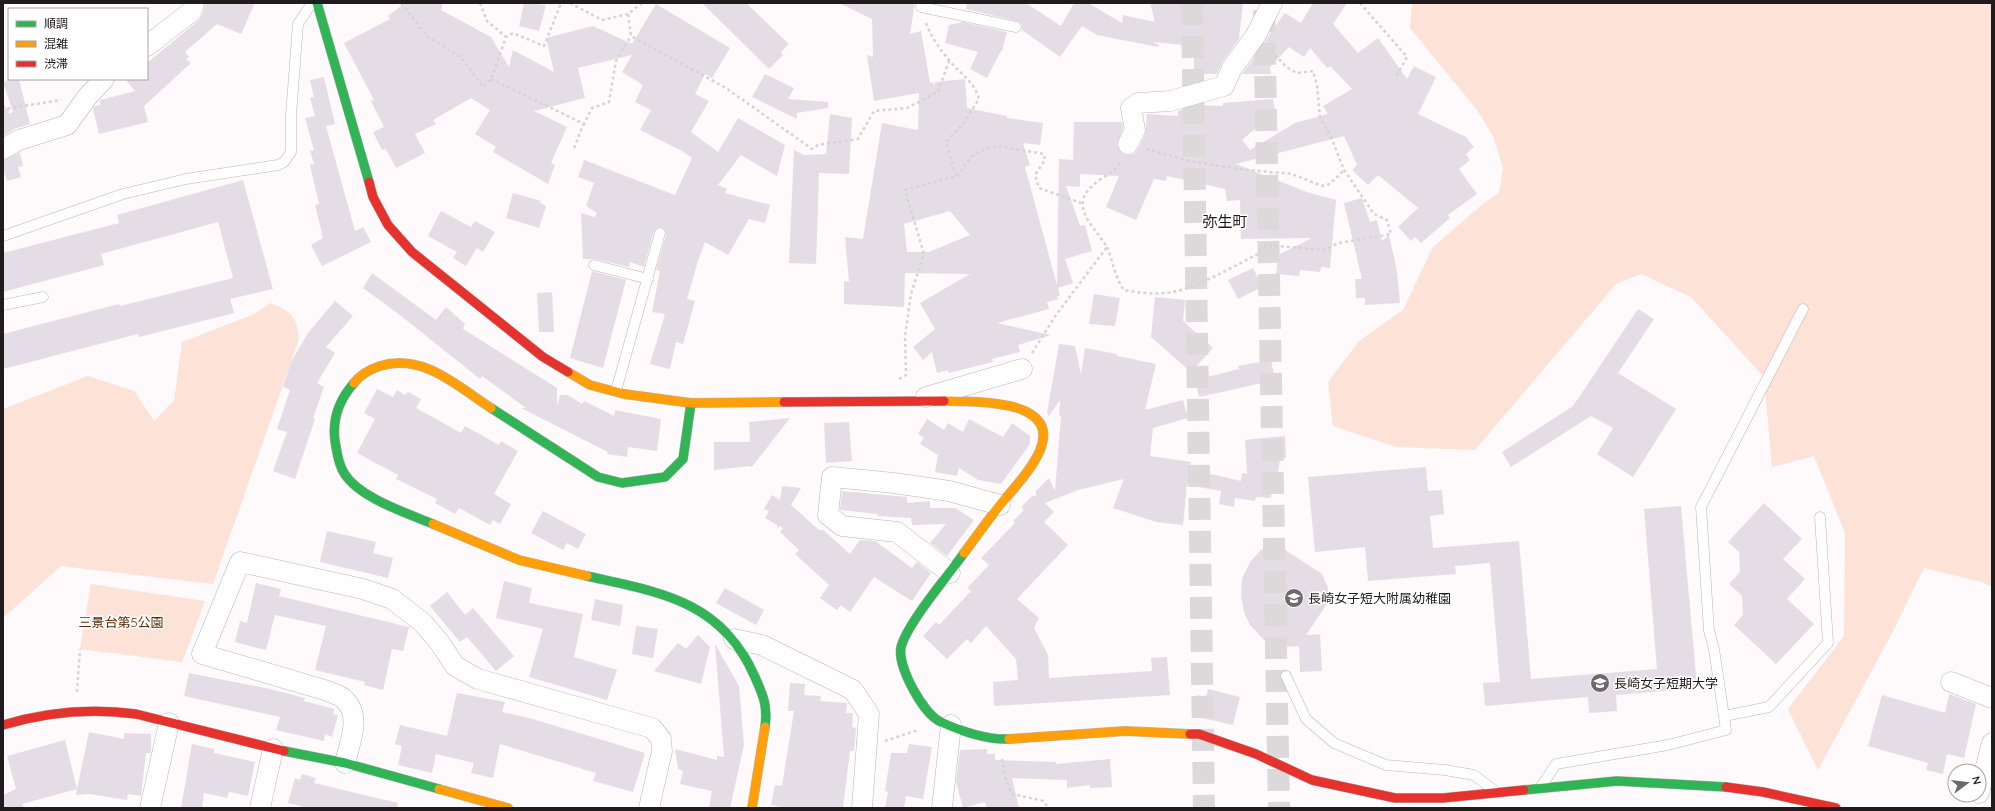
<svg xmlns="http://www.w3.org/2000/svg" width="1995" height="811" font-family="Quicksand,'Noto Sans JP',sans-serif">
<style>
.green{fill:#fde2d7}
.building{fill:#e5dde6;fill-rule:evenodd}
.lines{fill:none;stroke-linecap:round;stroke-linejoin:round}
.highway-tunnel{stroke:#ddd8da;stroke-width:22;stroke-dasharray:22 11;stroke-linecap:butt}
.lane-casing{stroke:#bab6b7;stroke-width:11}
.street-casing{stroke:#bab6b7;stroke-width:21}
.fast-casing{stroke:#bab6b7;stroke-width:10}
.slow-casing{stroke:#bab6b7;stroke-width:10}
.jam-casing{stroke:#bab6b7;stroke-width:10}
.path{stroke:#d5d4d5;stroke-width:2.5;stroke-dasharray:3 3;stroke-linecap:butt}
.lane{stroke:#fffefe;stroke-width:10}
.street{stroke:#fffefe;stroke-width:20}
.fast{stroke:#30b455;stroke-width:9}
.slow{stroke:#ff9f0a;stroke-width:9}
.jam{stroke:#e5322d;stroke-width:9}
.labels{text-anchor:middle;stroke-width:3;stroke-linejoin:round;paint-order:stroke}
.poi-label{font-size:13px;fill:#201c1e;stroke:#fff;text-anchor:start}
.park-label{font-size:13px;fill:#602800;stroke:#fff}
.quarter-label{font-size:15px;fill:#201c1e;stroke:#fff}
</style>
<rect width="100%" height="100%" fill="#fef9fb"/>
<!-- green -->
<g class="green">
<path d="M1412,3H1992V587L1982,582L1924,568L1890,637L1818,770L1788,709L1844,636L1845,533L1814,456L1772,467L1764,377L1691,297L1641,274L1616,284L1475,450L1396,447L1333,426L1328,382L1359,341L1403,310L1433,247L1484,203L1499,193L1503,168L1493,136L1477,110L1410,28Z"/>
<path d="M271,303C291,312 297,316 299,339L213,584L61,566L3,618V409L88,376L134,391L154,421L174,401L182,342L252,315Z"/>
<path d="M91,584L205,601L182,662L80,649Z"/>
</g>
<!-- building -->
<g class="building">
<path d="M205,3H255L241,34L217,24L185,52L189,57L186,59L191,63L144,106L148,122L99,134L93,109L95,106L100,105V100L135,91L125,79H147V63L199,20L203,14Z"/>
<path d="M405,3H443L441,10L491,37L509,67L513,50L554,72L546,38L593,26L632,44L656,4L730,48L712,78L705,74L695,94L709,101L691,132L718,152L738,118L785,145L777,176L741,155L718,185L727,189L725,193L770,205L765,223L749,219L728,255L705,242L698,261L687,299L695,301L683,344L676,342L670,369L650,364L665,314L652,312L660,271L656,270L666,235L665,229L659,227L654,231L644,267L630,262L629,267L595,259H583L581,213L595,217L597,213L586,206L594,183L578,177L584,160L675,195L692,158L682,151L640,130L651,110L635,102L643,85L622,72L632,55L578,68L585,98L534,111L567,127L551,163L555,165L548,184L493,152L496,147L475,134L490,110L471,98L433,120L436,124L415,134L425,153L396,168L386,149L382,150L373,132L384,127L371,101L374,100L344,43L390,19L388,16Z"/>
<path d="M524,3L546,5L539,31L519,26Z"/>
<path d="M702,3H746L789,44L781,52L783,55L769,69Z"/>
<path d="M839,3H915L910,34L921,31L930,83L933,82L934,86L935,82L965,79L967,108L1007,116V118L1043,123L1040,145L1023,143L1030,165L1025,167L1057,285L1059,159L1073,160L1074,122H1122L1123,128L1117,145L1123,154L1128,155L1134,154L1138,149L1145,135L1147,114L1178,116V111L1198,105L1223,106V103L1273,99L1275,112L1242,140L1250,150L1295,123L1328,114L1323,106L1352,89L1330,66L1327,68L1310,48L1304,57L1289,47L1270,67L1271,74H1242L1265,42L1272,30L1285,13L1301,23L1313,3H1347L1333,24L1358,53L1378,38L1407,79L1414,66L1436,77L1418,114L1466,137L1474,147L1466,154L1470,160L1459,169L1477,194L1448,215L1450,218L1421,243L1415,237L1411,241L1398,227L1418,208L1378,175L1368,185L1352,170L1357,165L1344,136L1236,164L1307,192L1336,200L1330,268L1321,267L1320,272L1300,270L1299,276L1276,274L1278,255L1312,238L1241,239L1240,200L1227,201L1225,189L1167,176L1166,181L1154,179L1136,220L1106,207L1119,176L1080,174V187L1066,186L1080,226L1085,225L1092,251L1065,259L1073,283L1058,288L1060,296H1057L1058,299L1047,302L1049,309L997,323L1051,335L1018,345L1020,352L992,359L993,362L949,373L948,370L937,373L932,352L923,360L913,347L935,329L920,303L970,274L905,273L904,307L844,304V281L849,282L845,237L863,239L882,123L918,130L919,93L874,101L867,55L873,57L872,19ZM950,211L970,235L929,252H907L904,224Z"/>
<path d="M967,3H1026L1061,26L1074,3H1088L1122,23L1123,15L1155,22L1150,3H1243L1239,39L1223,61L1217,74H1194V46L1153,42L1159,45L1158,47L1097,35L1082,26L1060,57L1022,30V25L1020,22L966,9Z"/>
<path d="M963,22L1007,32L1002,51H1001L987,78L970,69L978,52L945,43L949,25Z"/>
<path d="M765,74L794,88L788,99L828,102V108L797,113V119L752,97Z"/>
<path d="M324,77L335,124L326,126L355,231L363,227L371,242L322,266L311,245L323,238L315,205L319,204L310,165L314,164L310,151L314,150L305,118L315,116L310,98L314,97L310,80Z"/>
<path d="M11,79H19L30,124L14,129L3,136V109L8,108L9,114L13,112L3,82Z"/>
<path d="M830,114L852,118L849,174L819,173L816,264L789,263L794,150L804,155L826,154Z"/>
<path d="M20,153L23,166L18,167L21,177L7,181L4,171L3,172V160Z"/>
<path d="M243,180L273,289L230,299L234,313L139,337L138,334L3,369V334L119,304L120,306L233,278L218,222L101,254L104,265L3,292V253L119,223L117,215Z"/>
<path d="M513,193L541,201L540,203L546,206L539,228L506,218Z"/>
<path d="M1362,198L1370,222L1377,220L1382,241L1389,235L1397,271L1400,303L1365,305V298H1356L1355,279H1362L1344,203Z"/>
<path d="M441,211L471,227L475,221L495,232L483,252L477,248L466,266L453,258L457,252L428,236Z"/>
<path d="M1253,268L1260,282V288L1238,299L1228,280Z"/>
<path d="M592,271L626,280L603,368L570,358Z"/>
<path d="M372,273L436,320L446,307L465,324L463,329L557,388V406L560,395H568L582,404L584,401L614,416L615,410L661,419L657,451L628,447L627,457L607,454L608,452L521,408H526L482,376L480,379L400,315L363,288Z"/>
<path d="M552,292L554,332H539L537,293Z"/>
<path d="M1094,294L1120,298L1115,326L1089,324Z"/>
<path d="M1155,297L1185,300L1183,321L1213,348L1191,372L1151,337Z"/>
<path d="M335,301L353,316L326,347L335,353L317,383L324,387L313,418L315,419L295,479L273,471L287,432L277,429L290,390L283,387L291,362L308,333Z"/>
<path d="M1638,309L1654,319L1618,373L1676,409L1633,477L1597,454L1613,428L1591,416L1511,467L1502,452L1573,406Z"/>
<path d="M1059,344L1075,346L1081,374L1085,348L1117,354V356L1156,364L1145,410L1183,400L1188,418L1153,428L1150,456L1191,462L1190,469L1241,481L1242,473L1247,474L1245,440L1285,436L1286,458L1280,459L1276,488H1272L1271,498L1256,497L1255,501L1235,498L1234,507L1219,504L1221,491L1187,485L1183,525L1156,522L1113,508L1124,479L1078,490L1045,503L1054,512L1044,522L1068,545L1017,599L1039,618L1034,628L1048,655L1049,678L1152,671L1151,658L1167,657L1170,695L994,706L993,682L1018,680L1016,659L986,626L971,643L967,639L947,659L923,636L936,622L939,625L971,591L967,588L989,565L981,558L1015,523L1013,521L1024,510L1021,507L1032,496H1036V491L1049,478L1055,491L1061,416L1059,415L1060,400L1049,416L1047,413Z"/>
<path d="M1271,360L1275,380L1199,397L1195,380L1239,369L1238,366Z"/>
<path d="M377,389L393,397L397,390L405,395L408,392L421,399L416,408L461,433L465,426L499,445L501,441L518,451L494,494L511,504L500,524L493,520L490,525L459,508L455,514L435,503L437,499L396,479L398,475L357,453L375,419L364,413Z"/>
<path d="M790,418L751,468V466L714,470V442H750L749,422Z"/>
<path d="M927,419L944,430L948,423L963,432L969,419L1003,437L1012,423L1030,436V444L1001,484L978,480L959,468L957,476L935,472L938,455L920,444L924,438L918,434Z"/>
<path d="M849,422L852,461L826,463L824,423Z"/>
<path d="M1426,467L1428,491L1442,490L1444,514L1430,516L1433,548L1519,541L1531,679L1657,669L1644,509L1681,506L1697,686L1676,688V690L1616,695L1617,711L1589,713L1588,697L1485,706L1483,683L1500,682L1490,563L1455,566L1456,574L1368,581L1365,547L1315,552L1308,477Z"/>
<path d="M782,486L801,488L791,505L819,530H823L850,554L860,540L875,541L912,568L917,562L931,573L912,601L874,577L850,612L841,605L837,610L820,598L829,585L795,554L799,550L780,532L783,528L779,526L777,530V525L765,518L769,511L764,509L772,495L780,500Z"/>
<path d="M842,491L907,497V503L930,501V508H955L974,520L947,556L930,543L946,524L912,525L911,518L877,516L879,514L840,510Z"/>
<path d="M1764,503L1802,539L1783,559L1805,579L1787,599L1814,624L1776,664L1734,625L1743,615L1742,596L1729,584L1740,572L1739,552L1728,542Z"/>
<path d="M543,511L586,534L578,549L567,543L563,550L531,533Z"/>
<path d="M327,531L376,542L373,553L393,558L388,578L320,562Z"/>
<path d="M1276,544L1322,574L1328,588L1327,604L1306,635L1320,634L1322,671L1300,672L1299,646L1284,647L1264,640L1250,625L1244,612L1241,596L1242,579L1250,562L1261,550L1268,546Z"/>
<path d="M504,581L532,588L529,603L583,614L574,657L617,670L607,700L529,677L543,629L496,618Z"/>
<path d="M256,583L281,589L279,596L409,627L403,651L392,649L383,690L364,685L365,682L315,670L326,626L275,615L266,650L235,642L240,621L247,623Z"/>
<path d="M725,588L764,610L756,625L716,603Z"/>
<path d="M447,592L465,615L473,608L514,656L496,671L467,637L460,642L430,606Z"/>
<path d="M595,599L623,605L620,626L591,620Z"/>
<path d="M636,626L658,629L653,658L632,654Z"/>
<path d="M698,635L710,647L701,684L654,671L678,643L686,649Z"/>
<path d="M715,644L739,686L744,745L730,808H709L712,791L680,784L683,771L678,769L675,749L717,760V756L724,757Z"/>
<path d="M189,673L270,689L305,698L304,701L334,709L333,714L338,715L332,737L325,734L324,741L276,730L280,717L184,696Z"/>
<path d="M790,683L805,684L804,695L821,696L820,701L847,703L846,713H853L852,727L856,728L854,751H850L843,808H787L771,805L775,785L782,786L794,711H788Z"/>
<path d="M1208,689L1240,697L1233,725L1193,716L1198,695L1206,697Z"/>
<path d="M457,693L505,702L502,712L533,719L645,753L633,792L593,781L596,773L500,744L493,778L471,773L474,763L436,754L432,773L398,765L402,746L395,744L400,725L447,736Z"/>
<path d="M1949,694L1976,704L1964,758L1947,754L1943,774L1926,770L1928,763L1868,746L1882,695L1945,713Z"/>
<path d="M89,732L124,739V733L151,734V753H146L141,796L128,794L127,800L89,794L76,795L77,789L22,804L24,808H3V795L16,789L7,756L65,740L77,789Z"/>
<path d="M192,744L214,749V753L255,762L248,796L229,792L227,798L204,793L202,808H181Z"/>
<path d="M909,744L932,747L923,799L906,796L904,808H885L888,792L885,791L891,753H907Z"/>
<path d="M987,749V754H995V760L1056,762V764L1110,759L1112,787L1090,788V785L1067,788V780L1012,778L1019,808H987L985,802L963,808L956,782L960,750Z"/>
<path d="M302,774L316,778L314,783L398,803L397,808H307L288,803L295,778L300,780Z"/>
</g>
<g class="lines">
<!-- highway-tunnel -->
<g class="highway-tunnel">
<path d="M1192,3L1204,808"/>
<path d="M1264,10L1279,808"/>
</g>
<!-- lane casing -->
<g class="lane-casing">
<g id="lane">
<path d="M921,7L1016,27"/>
<path d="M3,236L123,194L186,179L278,165L284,162L291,152V115L298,24L312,3"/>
<path d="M594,265L648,279"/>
<path d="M3,305L43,297"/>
<path d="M616,391L660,233"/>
<path d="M1286,676L1306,719L1334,743L1386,765L1445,770L1474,775L1495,791"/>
<path d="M1724,716L1769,707L1828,643L1820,517"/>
<path d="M1541,787L1556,764L1668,745L1726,730L1714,649L1709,631L1701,507L1803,309"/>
</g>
</g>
<!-- street casing -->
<g class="street-casing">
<g id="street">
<path d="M147,46L192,11L194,3"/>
<path d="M1128,144L1135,130L1131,108L1138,103L1170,101L1224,86L1232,68L1256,35L1272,3"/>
<path d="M3,149L19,140L67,125L88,96L104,79"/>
<path d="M926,397L1022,369"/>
<path d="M950,573L897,532L842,526L828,515L832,477L894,483L949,491L1000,505"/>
<path d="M734,639L762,645L853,690L869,714L862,808"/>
<path d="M1951,682L1992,698"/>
<path d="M345,763C349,744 362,717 345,700C342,696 333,694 328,691L202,654L240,562L363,589L392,599L423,623L440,643L455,666L478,679L652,728L661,739L662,751L649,808"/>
<path d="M1979,793L1992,743"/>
<path d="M150,808L169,723"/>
<path d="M260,808L273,749"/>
<path d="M942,808L951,725"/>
</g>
</g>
<!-- fast casing -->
<g class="fast-casing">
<g id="fast">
<path d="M317,3L369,182"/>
<path d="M354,383C339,400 332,419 335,441C337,452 338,464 344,473C359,498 407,513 433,524"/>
<path d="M491,408L598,477L622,483L665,477L683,459L691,403"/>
<path d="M964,553C948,576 908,622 901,647C897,666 923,714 941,722C961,731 987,740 1009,739"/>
<path d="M587,576C658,592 721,600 754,675C763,695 768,705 765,727"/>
<path d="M284,751L345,763L439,789"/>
<path d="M1524,790L1617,781L1726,787"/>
</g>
</g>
<!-- slow casing -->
<g class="slow-casing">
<g id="slow">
<path d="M568,372L590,385L624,394L691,403L784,402"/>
<path d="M354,383C360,375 371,369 380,366C423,353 457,386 491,408"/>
<path d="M944,401C964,401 1007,402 1025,411C1071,433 1018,482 1000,505C988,520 976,537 964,553"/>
<path d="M433,524L519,560L587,576"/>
<path d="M1009,739L1125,731L1190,734"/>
<path d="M439,789L508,808"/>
<path d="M752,808L765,727"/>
</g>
</g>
<!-- jam casing -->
<g class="jam-casing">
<g id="jam">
<path d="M369,182L373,197L388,225L412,252L543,357L568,372"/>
<path d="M784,402L944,401"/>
<path d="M3,725C47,712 90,708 136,714L284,751"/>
<path d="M1190,734H1199L1256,754L1312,780L1395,798H1443L1524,790"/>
<path d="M1726,787L1763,792L1836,808"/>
</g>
</g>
<!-- path -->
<g class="path">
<path d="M401,3L428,37L461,57L483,87L491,79L506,37L513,33L544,46L561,3"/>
<path d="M480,3L487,21L506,37"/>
<path d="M570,3L602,20L628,14"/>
<path d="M642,3L628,14L631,36L726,88L812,149L818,145L858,139L874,111L907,108L938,92L949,61"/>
<path d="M1360,3L1407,57L1396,77"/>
<path d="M926,23C931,37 940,49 949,60C960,74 974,81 979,99L963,124L947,141V147L956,176"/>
<path d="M491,79L584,124L592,108L609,102L616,61L631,36"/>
<path d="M3,106L5,109L61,100"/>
<path d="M574,148L584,123"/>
<path d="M1146,149L1190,161L1239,169L1292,174L1322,186L1330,184L1344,170"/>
<path d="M1107,247C1113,261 1115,278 1124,290C1139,293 1158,295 1173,292C1201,286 1232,267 1258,254L1266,245L1324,250L1339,243L1391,234L1387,220L1374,214L1344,170L1331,137L1320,118L1317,85L1313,71L1297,73L1286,67L1269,48"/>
<path d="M1032,353L1056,315L1107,247C1090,221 1065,203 1101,179C1109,174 1116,170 1121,161"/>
<path d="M899,379L906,375L905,336L911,294L924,254L905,190L957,176L972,156L987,148L997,146L1044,154L1045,160L1035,175L1039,188L1081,203"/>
<path d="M77,692L80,649"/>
<path d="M885,741L918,730"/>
<path d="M1002,759L1005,777L1012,794L1044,801L1048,808"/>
</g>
<!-- lane -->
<use href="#lane" class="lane"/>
<!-- street -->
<use href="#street" class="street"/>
<!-- fast -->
<use href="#fast" class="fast"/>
<!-- slow -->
<use href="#slow" class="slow"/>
<!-- jam -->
<use href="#jam" class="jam"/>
</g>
<!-- icons -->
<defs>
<g id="school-disc" transform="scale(1)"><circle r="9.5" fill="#6e696b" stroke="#fff"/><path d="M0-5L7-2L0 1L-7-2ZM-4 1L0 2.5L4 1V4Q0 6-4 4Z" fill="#fff"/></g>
<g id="university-disc" transform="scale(1)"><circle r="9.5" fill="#6e696b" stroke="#fff"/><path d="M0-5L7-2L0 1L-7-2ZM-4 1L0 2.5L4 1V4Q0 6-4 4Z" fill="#fff"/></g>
</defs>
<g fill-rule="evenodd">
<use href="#school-disc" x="1294" y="598"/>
<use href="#university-disc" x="1600" y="683"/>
</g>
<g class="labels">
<!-- poi labels -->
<g class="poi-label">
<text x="1308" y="603">長崎女子短大附属幼稚園</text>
<text x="1614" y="688">長崎女子短期大学</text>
</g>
<!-- park labels -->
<g class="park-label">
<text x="121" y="627">三景台第5公園</text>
</g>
<!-- quarter labels -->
<g class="quarter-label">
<text x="1225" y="227">弥生町</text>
</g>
</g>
<!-- border -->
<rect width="1995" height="811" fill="none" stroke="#201c1e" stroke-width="8"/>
<!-- legend -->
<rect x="8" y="8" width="140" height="72" fill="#ffffff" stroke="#a6a4a5"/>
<rect x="16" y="21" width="20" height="6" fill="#30b455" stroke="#a6a4a5"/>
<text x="44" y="28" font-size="12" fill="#201c1e">順調</text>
<rect x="16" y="41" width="20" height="6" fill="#ff9f0a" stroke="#a6a4a5"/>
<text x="44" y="48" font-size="12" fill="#201c1e">混雑</text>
<rect x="16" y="61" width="20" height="6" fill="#e5322d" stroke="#a6a4a5"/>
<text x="44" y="68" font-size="12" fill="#201c1e">渋滞</text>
<!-- north arrow -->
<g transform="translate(1967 783) rotate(75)"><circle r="19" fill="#ffffff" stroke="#a6a4a5"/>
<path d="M0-3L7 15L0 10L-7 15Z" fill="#6e696b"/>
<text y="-6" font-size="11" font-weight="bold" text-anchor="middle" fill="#201c1e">N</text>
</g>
</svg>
